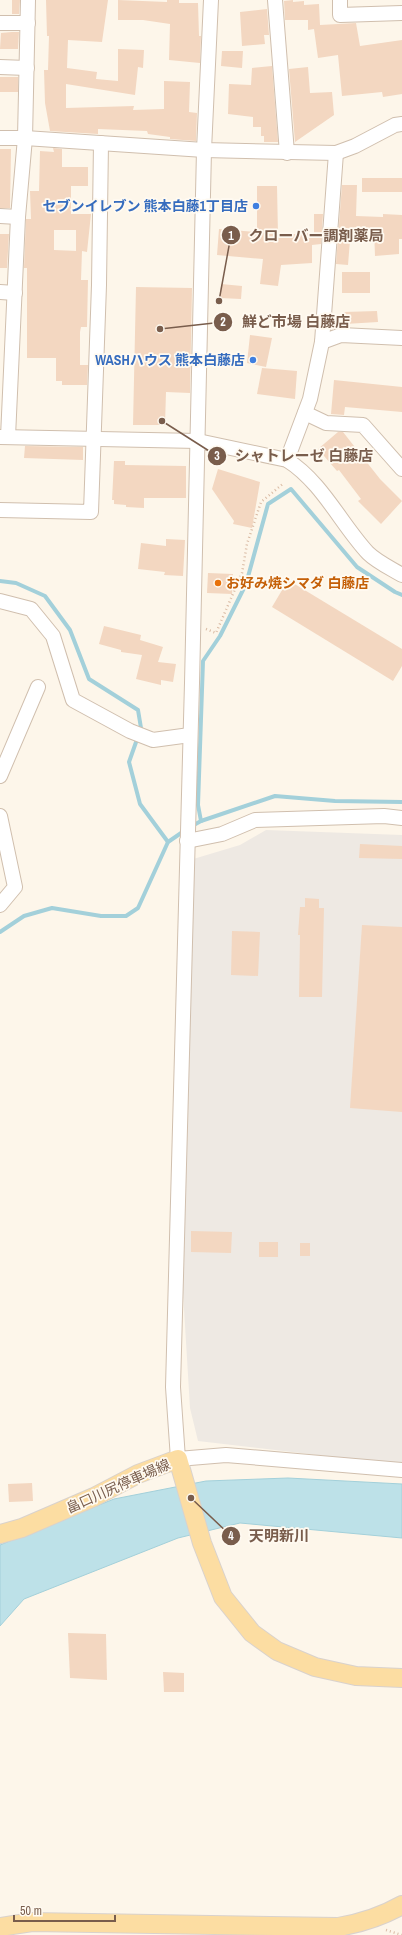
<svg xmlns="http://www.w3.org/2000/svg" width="402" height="1935" font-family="'Archivo Narrow','Noto Sans JP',sans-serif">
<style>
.industrial{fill:#eee9e3}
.water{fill:#bde1e8;stroke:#a3d0da}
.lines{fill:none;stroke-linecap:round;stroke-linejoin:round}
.stream{stroke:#a3d0da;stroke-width:4}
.building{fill:#f3d7c1;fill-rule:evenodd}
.minor-casing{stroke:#d0bfae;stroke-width:16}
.major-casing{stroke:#d9d2cd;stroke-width:20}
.path{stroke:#d9baa3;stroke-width:2.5;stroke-dasharray:1 3;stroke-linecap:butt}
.minor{stroke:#fff;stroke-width:14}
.major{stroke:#fcdda2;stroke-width:18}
.shop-dot{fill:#3f7fe0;stroke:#fffaf1;stroke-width:1.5}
.food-dot{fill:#e8710a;stroke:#fffaf1;stroke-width:1.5}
.labels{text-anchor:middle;stroke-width:3.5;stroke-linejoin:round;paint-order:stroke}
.shop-label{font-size:14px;font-weight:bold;fill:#366cbe;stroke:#fffaf1;text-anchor:end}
.food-label{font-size:14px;font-weight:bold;fill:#c56008;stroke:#fffaf1;text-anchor:start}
.street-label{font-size:14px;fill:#795d4c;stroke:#fffaf1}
.leader{fill:none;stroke:#795d4c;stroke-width:1.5}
.callout-dot{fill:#795d4c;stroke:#fffaf1;stroke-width:1.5}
.mark-label{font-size:12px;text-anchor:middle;font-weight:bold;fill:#fff}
.callout-label{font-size:15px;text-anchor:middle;font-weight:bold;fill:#795d4c;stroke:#fffaf1;stroke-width:3.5;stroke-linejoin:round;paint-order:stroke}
</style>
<rect width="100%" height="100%" fill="#fdf6ea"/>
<!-- industrial -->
<path class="industrial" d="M266,830L402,835V1465L198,1441L190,1408L181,1259L190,860L240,845Z"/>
<!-- water -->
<path class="water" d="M288,1478L402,1484V1538L240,1523L178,1538L24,1599L0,1626V1545L114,1499L206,1481Z"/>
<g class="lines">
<!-- stream -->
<g class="stream">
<path d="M0,581L16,583L45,596L70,630L89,679L138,710L141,728L129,762L140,804L168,842"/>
<path d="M201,821L198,805L203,661L220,636L246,584L268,504L291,489L357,567L395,592L402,595"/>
<path d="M192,826L201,821L275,796L335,801L402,802"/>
<path d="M0,932L24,916L52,908L101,916H126L138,908L168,842L184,831"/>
</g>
</g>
<!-- building -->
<g class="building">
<path d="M12,0H20L19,14H12Z"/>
<path d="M46,0H108L102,42L68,40L67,68L97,72L96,79L118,81V49L144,50L143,68L138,67L135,95L66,84V108L134,106L133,110L164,109V81L190,82L189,112L197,113L196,141L170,139V137L148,134L147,131L98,129V134L50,131L45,103L44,70H48L49,36H47Z"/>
<path d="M118,0L167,2V0H179V3H198L199,36H201L200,63L169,60L170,24L143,20H118Z"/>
<path d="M293,0V2L304,1V5L319,4L320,25L356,23L360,46L402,40V94L383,97L382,92L342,96L338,55L318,58L314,29L308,30V20H285L284,1Z"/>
<path d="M267,9L269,35H264L265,44L242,46L240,12Z"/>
<path d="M12,32H19L18,49H0L1,33Z"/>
<path d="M222,51H243L242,68L221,66Z"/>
<path d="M272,66L278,142H264V136H261V127H253V117L228,114L229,84L251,85L252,68Z"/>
<path d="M308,67L310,93L332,92L334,115L295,142L289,69Z"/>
<rect x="0" y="77" width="18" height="15"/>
<path d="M53,148L62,149V167H88V186H71V214H91L87,252L82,251L81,280H88L87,327H81L80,332V365H88L87,385H62V381H56V358H27V268H24L26,219H31L30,191H39L40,151L54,152ZM54,230H76V251H78L54,250Z"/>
<path d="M0,149H11L10,208H0Z"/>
<rect x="362" y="178" width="40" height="14"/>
<path d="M342,185H357L356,216L383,217V214L402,215V239H399V254L375,256L374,229L351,228L348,265L336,264Z"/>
<path d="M257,186H277L278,235L314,233V214H323L321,244L312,245V263L281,265L278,286L260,284L263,259L217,255L219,229L257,232Z"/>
<path d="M0,234H9L7,268H0Z"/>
<rect x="342" y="272" width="28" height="21"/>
<path d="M221,284L242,286L241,299L220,298Z"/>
<path d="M136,287L192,288L190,393L166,392L165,425H133Z"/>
<path d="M377,311L378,322L345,324L344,312Z"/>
<path d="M250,335L272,338L266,367L247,363Z"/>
<path d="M262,368L297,371L295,399L257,394Z"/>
<path d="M334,380L402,387V412L345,407L344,415L331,414Z"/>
<path d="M338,432H343L380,479L402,501L381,524L358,501L361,499L339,470L337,471L318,449Z"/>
<path d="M25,446L83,447V460L24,458Z"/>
<path d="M114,461H125V465L186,466V498H144V508L126,507V505L114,504V500H112Z"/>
<path d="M218,469L260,482L252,528L233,524L234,521L212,489Z"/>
<path d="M166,539L185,540L183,576L164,575L165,572L138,569L141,543L166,546Z"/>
<path d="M208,573L233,574L232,594L207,593Z"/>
<path d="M288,580L402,649V666L393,681L272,607Z"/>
<path d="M104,626L141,635L140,640L163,647L158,662L176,664L173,682L161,680V685L136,679L142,655L121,652V650L99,644Z"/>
<path d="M360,844L402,846V859L359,858Z"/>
<path d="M305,898L319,899V908H324L322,997H299L300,935H298L300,907H305Z"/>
<path d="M362,925L402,927V1112L350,1108Z"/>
<path d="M232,931L260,932L258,976L231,975Z"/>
<path d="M191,1231L232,1232L231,1253L191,1252Z"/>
<rect x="259" y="1242" width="19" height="15"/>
<rect x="300" y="1243" width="10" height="13"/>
<path d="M32,1483L33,1501L9,1502L8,1484Z"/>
<path d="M68,1633L106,1634L107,1680L70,1678Z"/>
<path d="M163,1672L184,1673V1692H164Z"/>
</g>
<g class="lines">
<!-- minor casing -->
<g class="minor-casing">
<g id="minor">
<path d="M211,0L204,150L192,683L173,1387L178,1459L226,1455L402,1470"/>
<path d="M275,0L287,153"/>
<path d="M340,0V15L402,13"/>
<path d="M0,23H28"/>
<path d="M0,67L27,68"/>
<path d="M0,138H25L204,150L336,153L355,146L395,125L402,124"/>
<path d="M0,216L18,217"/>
<path d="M0,292L15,293"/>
<path d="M322,342L336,153"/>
<path d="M305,413L326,423L363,425L402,469"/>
<path d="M0,437L198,441L287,460C322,482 341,524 368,553C377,562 392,569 402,575"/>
<path d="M8,437L18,217L25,138L28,0"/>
<path d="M287,460L310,399L322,342L341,335L402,338"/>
<path d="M0,510L91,512L99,285L101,143"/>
<path d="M0,601L31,609L53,636L73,700L130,731L153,740L190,735"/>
<path d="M0,776L38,687"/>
<path d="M0,816L15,887L0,905"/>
<path d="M187,841L222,834L255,820L384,816L402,818"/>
</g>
</g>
<!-- major casing -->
<g class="major-casing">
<g id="major">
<path d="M0,1534L22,1528L94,1497L138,1474L178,1459L202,1543L223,1597L252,1633L277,1651L315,1667L356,1676L402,1678"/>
<path d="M0,1927L32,1922L338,1927C362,1923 381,1917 402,1905"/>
</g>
</g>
<!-- path -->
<g class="path">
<path d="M206,629L216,633L242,573L247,544L261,502L284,483"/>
<path d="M386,1930L402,1935"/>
</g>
<!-- minor -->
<use href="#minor" class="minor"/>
<!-- major -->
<use href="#major" class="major"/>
</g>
<!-- markers -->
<g class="shop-dot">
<circle cx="256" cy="206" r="4"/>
<circle cx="253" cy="360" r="4"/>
</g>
<circle class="food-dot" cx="218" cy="583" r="4"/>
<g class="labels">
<!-- shop labels -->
<g class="shop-label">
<text x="248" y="211">セブンイレブン 熊本白藤1丁目店</text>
<text x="245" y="365">WASHハウス 熊本白藤店</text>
</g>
<!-- food labels -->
<g class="food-label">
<text x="226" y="588">お好み焼シマダ 白藤店</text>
</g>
<!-- street labels -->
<g class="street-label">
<text transform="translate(118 1486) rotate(-24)" y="5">畠口川尻停車場線</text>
</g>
</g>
<!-- callouts -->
<path class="leader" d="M219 301L231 235M160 329L223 322M162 421L217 456M191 1498L231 1536"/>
<g class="callout-dot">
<circle cx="219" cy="301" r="4"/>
<circle cx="160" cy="329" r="4"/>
<circle cx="162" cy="421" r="4"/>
<circle cx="191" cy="1498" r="4"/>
<circle cx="231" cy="235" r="10"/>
<circle cx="223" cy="322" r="10"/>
<circle cx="217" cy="456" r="10"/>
<circle cx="231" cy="1536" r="10"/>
</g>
<g class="mark-label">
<text x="231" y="240">1</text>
<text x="223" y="326">2</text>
<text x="217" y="460">3</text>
<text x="231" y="1540">4</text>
</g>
<g class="callout-label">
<text x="316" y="241">クローバー調剤薬局</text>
<text x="296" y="327">鮮ど市場 白藤店</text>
<text x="304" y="461">シャトレーゼ 白藤店</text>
<text x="279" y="1541">天明新川</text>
</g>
<!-- scale -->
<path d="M14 1915v6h101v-6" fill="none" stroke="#795d4c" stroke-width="2"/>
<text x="20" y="1915" font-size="12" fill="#795d4c" stroke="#fffaf1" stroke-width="3" paint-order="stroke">50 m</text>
</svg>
